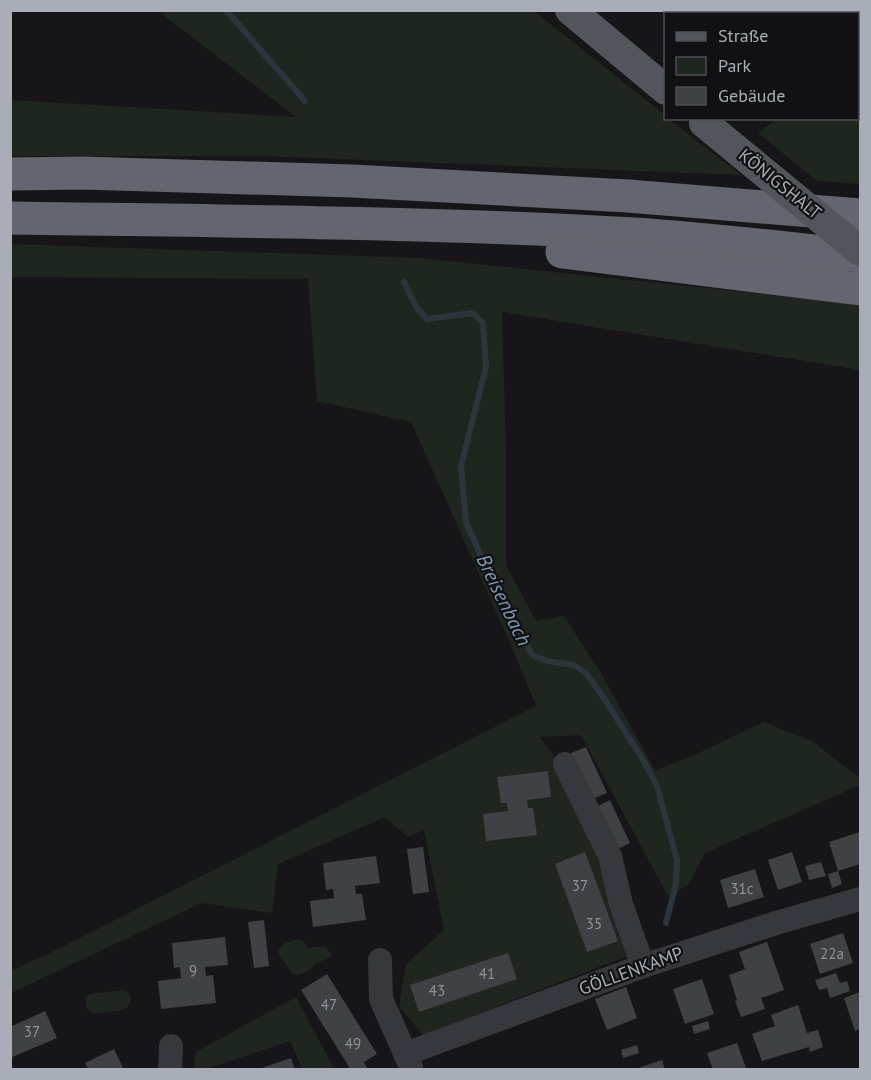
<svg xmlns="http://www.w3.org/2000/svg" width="871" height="1080" font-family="'PT Sans',sans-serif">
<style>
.green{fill:#1e261f}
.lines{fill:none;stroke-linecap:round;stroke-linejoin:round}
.stream{stroke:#2c353c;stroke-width:6}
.building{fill:#404145}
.minor{stroke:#37383d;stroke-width:24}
.major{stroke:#53555c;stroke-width:30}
.highway{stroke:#63666e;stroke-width:33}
.major-bridge{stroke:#53555c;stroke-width:30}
.labels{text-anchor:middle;stroke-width:4.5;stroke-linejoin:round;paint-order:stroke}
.number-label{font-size:15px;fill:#8e929b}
.street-label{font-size:18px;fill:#a8adb8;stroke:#111113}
.water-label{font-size:20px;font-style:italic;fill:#7f9bb3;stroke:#111113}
</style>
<rect width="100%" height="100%" fill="#161618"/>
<!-- green -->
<g class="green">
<path d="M161,11H534L665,115L666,118L669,119L741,175L263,156H11V100L296,117L167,18Z"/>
<path d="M859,58L860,59V184L817,181L758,133L777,119L858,118V59Z"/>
<path d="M11,244L420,258L860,304V370L502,312L506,452V565L536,621L564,616L601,673L655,770L688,758L764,722L812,741L860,778V785L705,853L688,885L668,896L581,735L539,737L562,765L633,954L423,1035L399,1006L406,964L444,930L424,830L408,837L385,817L278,864L272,913L202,903L11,993L10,971L50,953L536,706L514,652L411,422L317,401L308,279L11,277Z"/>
<path d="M296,940C303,939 304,943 308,948L326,946L332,957L316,963C312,970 300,977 292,974L279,954V949L285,943Z"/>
<path d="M123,990L127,991L131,998C130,1005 129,1007 122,1010L93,1014L86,1008V997L90,994Z"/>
<path d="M296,997L334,1069H302L290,1041L206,1069H194L196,1052Z"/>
</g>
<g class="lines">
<!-- stream -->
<g class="stream">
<path d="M226,10L305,101"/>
<path d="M404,282L417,308L427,319L473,313L483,323L486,367L461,466L466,522L487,570L532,655L548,661L573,665L586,673L604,698L643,760L657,786L677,860L676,884L666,923"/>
</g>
</g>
<!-- building -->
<g class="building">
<path d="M586,747L607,793L592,799L571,753Z"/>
<path d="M548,771L551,797L527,800L528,808H533L537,835L486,841L483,814L508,811L507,803H501L497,777Z"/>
<path d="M610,800L630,843L616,850L596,807Z"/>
<path d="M860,832V864L838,871L829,842Z"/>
<path d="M423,847L429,892L413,894L407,849Z"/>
<path d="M585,852L618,941L587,952L555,864Z"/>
<path d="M792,852L802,882L778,890L768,860Z"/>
<path d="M376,856L380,883L355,886L356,894H362L366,920L313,927L310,901L334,898L333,889L326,890L323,863Z"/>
<path d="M821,862L826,876L809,880L805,866Z"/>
<path d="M755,869L764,897L728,908L720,880Z"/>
<path d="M838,871L842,884L832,888L828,874Z"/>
<path d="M264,920L269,966L254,968L248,922Z"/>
<path d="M843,933L853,963L820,974L810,944Z"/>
<path d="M225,937L228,965L205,967L206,976L213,975L216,1003L161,1009L158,981L181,978L180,967L174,968L172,943Z"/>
<path d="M767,942L784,990L761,998L765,1009L741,1017L735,1001L737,1000L729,975L745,969L739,952Z"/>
<path d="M508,953L517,979L419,1012L410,985Z"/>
<path d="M836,973L840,983L847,981L850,991L830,998L827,988L819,990L815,980Z"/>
<path d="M327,974L377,1054L364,1062L368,1070H351L301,990Z"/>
<path d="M702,979L714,1014L685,1024L673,989Z"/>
<path d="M626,987L637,1018L607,1030L595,999Z"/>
<path d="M860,992V1029L855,1031L844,998Z"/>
<path d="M798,1005L807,1033L818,1030L823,1047L810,1052L809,1047L762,1061L752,1034L775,1026L771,1015Z"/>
<path d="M45,1011L57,1038L10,1058V1027Z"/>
<path d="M708,1021L710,1029L694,1034L692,1026Z"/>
<path d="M737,1043L746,1068L743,1070H713L707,1053Z"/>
<path d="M637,1045L639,1053L623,1058L621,1050Z"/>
<path d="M114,1049L124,1070H89L85,1063Z"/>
<path d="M291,1058L295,1070H259V1069Z"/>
<path d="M662,1060L665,1070H636L635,1069Z"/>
</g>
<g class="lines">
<!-- minor -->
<g class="minor">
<path d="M779,10L781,14"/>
<path d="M858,76L860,79"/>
<path d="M565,764L610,856L621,904L643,966"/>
<path d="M380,960L381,999L411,1067"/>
<path d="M405,1054L643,966L776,923L860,899"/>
<path d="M170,1070L171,1046"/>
</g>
<!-- major -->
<path class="major" d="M570,10L666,90"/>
<!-- highway -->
<g class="highway">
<path d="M10,174L83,173L352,181L628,196L860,215"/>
<path d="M10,218C219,221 427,222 635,234C710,239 786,248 860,256"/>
<path d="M562,252L860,289"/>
</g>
<!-- major-bridge -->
<path class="major-bridge" d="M704,123L860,251"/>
</g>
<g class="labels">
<!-- number labels -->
<g class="number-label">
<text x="580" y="891">37</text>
<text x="742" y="894">31c</text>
<text x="594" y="929">35</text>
<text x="832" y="959">22a</text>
<text x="193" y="976">9</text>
<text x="487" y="979">41</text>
<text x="437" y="996">43</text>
<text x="329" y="1010">47</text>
<text x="32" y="1037">37</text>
<text x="353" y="1049">49</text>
</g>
<!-- street labels -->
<g class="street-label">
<text transform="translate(780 184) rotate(39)" y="6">KÖNIGSHALT</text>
<text transform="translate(631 971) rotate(-20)" y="6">GÖLLENKAMP</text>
</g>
<!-- water labels -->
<g class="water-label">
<text transform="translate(504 600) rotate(64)" y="7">Breisenbach</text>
</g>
</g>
<!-- border -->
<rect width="871" height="1080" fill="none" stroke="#a8adb8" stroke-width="24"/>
<!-- legend -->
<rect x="664" y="12" width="195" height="108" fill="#111113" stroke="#4d4f55" stroke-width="1.5"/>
<rect x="676" y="32" width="30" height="9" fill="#53555c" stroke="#4d4f55" stroke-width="1.5"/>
<text x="718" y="42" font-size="18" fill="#a8adb8">Straße</text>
<rect x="676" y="57" width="30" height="18" fill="#1e261f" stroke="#4d4f55" stroke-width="1.5"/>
<text x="718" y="72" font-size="18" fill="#a8adb8">Park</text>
<rect x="676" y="87" width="30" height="18" fill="#404145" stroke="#4d4f55" stroke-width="1.5"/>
<text x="718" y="102" font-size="18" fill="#a8adb8">Gebäude</text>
</svg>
